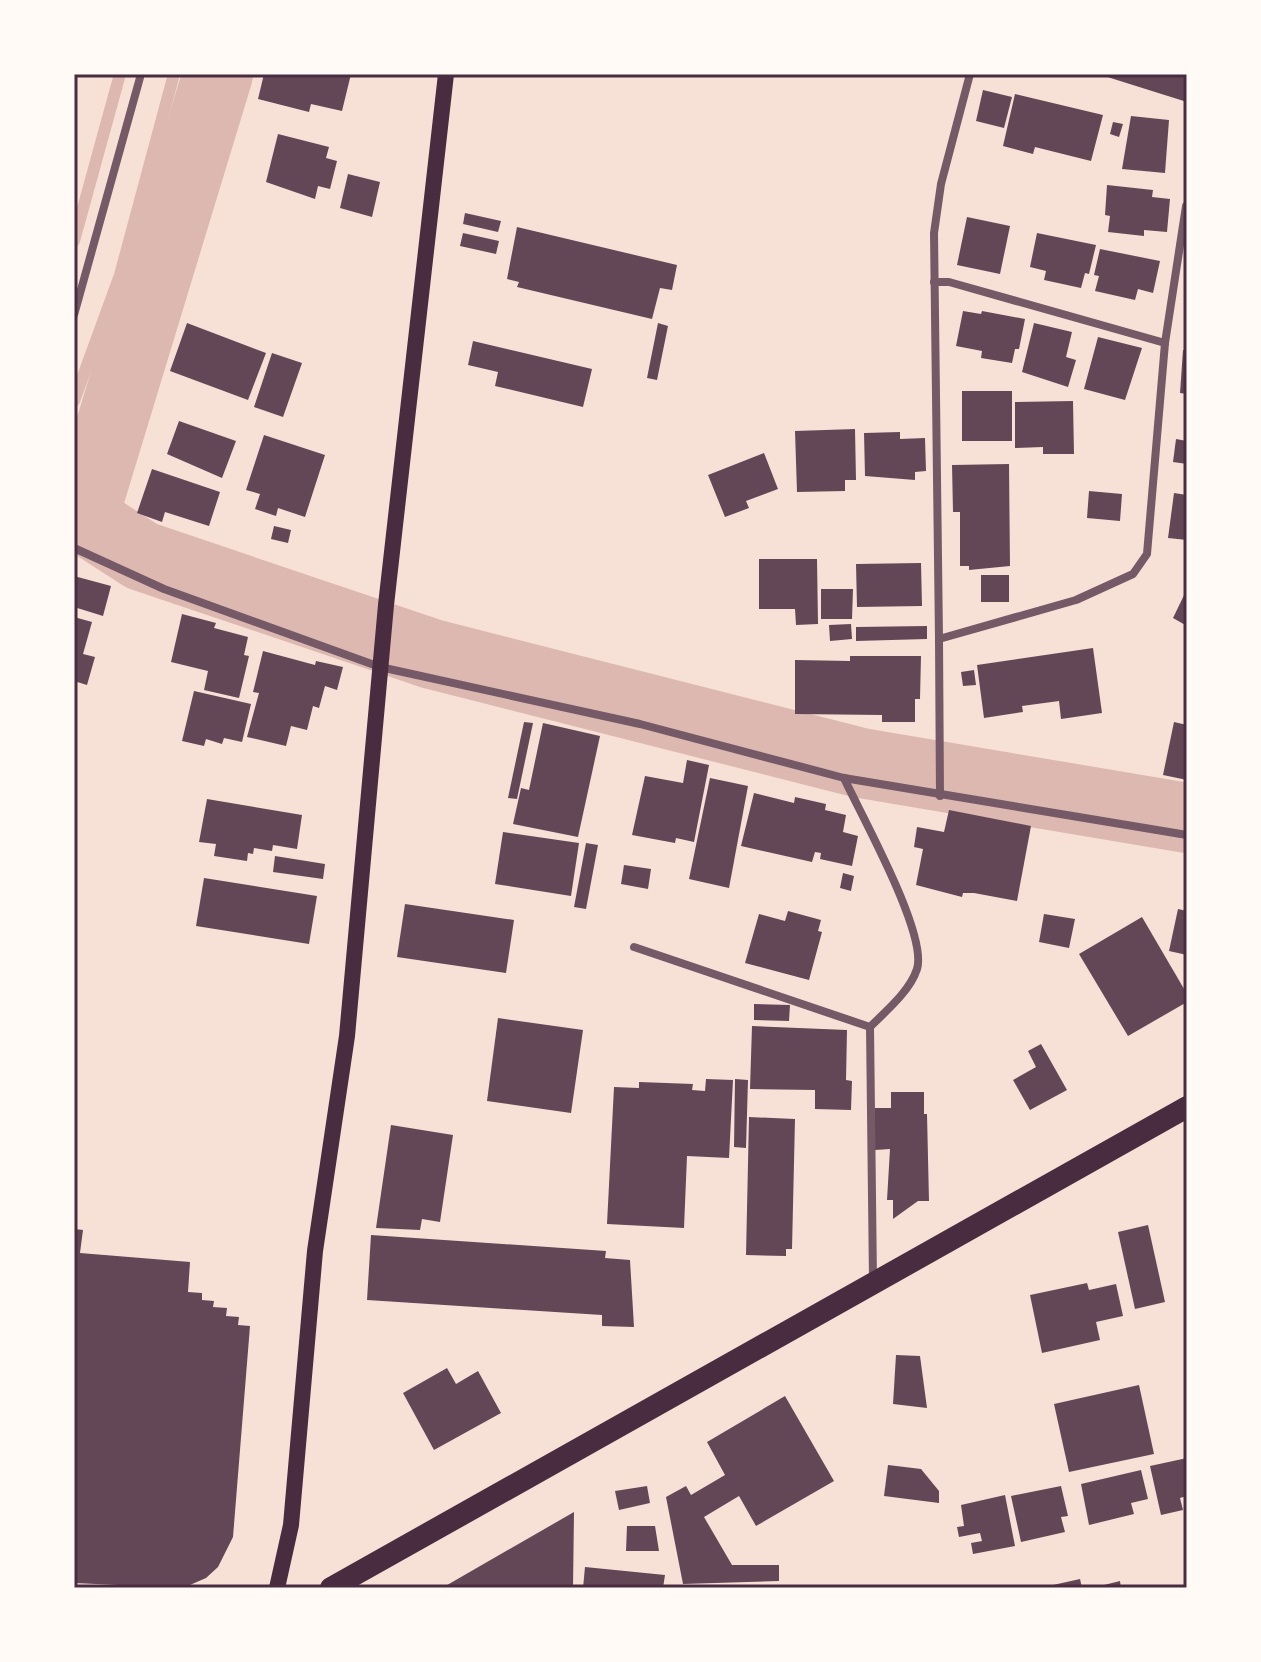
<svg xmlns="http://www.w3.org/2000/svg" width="1261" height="1662" font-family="'Roboto Condensed',sans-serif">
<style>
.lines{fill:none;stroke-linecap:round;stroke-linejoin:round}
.stream{stroke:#dcb8b0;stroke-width:12}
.river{stroke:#dcb8b0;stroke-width:70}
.building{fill:#644757}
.minor{stroke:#755966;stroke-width:8}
.secondary{stroke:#4a2c40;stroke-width:16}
.trunk{stroke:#4a2c40;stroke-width:22}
.neatline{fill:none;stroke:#4a2c40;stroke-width:3}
</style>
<rect width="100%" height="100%" fill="#f7e1d7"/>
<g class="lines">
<!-- stream -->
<g class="stream">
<path d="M74,241L120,74"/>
<path d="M74,401L120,275L174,74"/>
</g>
<!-- river -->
<path class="river" d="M218,74L83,518L142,556L432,654L861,763L1187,818"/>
</g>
<!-- building -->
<g class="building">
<path d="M264,74H351L342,111L311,104L309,112L258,99Z"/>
<path d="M1101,74H1187V102L1101,75Z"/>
<path d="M983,90L1012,97L1004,128L976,121Z"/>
<path d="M1015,94L1103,115L1091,161L1035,147L1033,154L1003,146Z"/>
<path d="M1131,116L1169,120L1165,173L1122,169Z"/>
<path d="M1113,122L1123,124L1119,137L1110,134Z"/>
<path d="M278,134L329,147L326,158L337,161L330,189L318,186L315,199L266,182Z"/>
<path d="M348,174L380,182L372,217L340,208Z"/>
<path d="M1107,185L1153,190L1152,197L1170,199L1167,232L1144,230V236L1108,232L1110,216L1105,215Z"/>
<path d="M465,213L501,221L498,232L463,224Z"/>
<path d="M967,217L1010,226L1000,274L957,265Z"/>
<path d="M517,227L677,265L672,290L660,288L652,319L517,287L519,282L507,279Z"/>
<path d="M463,233L499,241L496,254L460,246Z"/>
<path d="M1037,233L1096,245L1089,274L1085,273L1081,288L1044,280L1046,271L1030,267Z"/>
<path d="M1100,249L1160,261L1153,293L1138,289L1135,300L1095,291L1099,276L1094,275Z"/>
<path d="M963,311L981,314L982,311L1025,319L1019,349H1015L1012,363L981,358L982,351L956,346Z"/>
<path d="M187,323L266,353L248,400L170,371Z"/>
<path d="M658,323L668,326L657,380L647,378Z"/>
<path d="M1034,323L1072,332L1066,357L1076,360L1068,387L1022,372Z"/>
<path d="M1098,337L1142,348L1125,400L1084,389Z"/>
<path d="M473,341L592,369L583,407L495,386L498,372L468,365Z"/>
<path d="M1183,350H1187V394L1180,393Z"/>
<path d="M272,353L302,363L283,417L254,407Z"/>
<rect x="962" y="391" width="50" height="50"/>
<path d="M1073,401L1074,454H1043V447L1015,448V402Z"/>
<path d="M179,421L236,441L222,478L167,454Z"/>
<path d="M855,429L856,480H845V491L797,492L795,431Z"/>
<path d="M900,432V439L925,438L926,471L915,472V480L865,476L864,433Z"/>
<path d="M264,435L325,455L305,517L278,508L276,516L255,509L260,494L246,490Z"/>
<path d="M1176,439L1187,441V464L1173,462Z"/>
<path d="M764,453L778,489L746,501L749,508L725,517L708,475Z"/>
<path d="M1009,464L1010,566L969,570V566H960V512H953L952,465Z"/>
<path d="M152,469L220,492L209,526L165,512L162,522L137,513Z"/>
<path d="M1089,491L1122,494L1120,521L1087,518Z"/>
<path d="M1174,493L1187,495V540L1168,538Z"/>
<path d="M274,526L291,530L288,543L271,539Z"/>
<path d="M759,559H817L818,624L796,625L795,609H759Z"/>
<path d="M921,563L922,606L857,607L856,564Z"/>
<rect x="981" y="575" width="28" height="27"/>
<path d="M74,576L111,586L103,616L74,607Z"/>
<path d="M821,589H853L852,619H821Z"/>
<path d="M1187,589V626L1173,618Z"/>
<path d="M182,614L216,623L214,628L248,637L244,655L249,656L239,698L204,690L208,671L171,662Z"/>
<path d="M74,617L92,622L83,654L95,657L87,685L74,681Z"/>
<path d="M851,624L852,639L830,641L829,625Z"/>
<path d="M927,626V639L856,641V627Z"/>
<path d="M1093,648L1102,713L1061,719L1059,701L1022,706L1023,712L984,718L977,665Z"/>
<path d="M263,651L315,665L316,661L343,667L337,690L325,686L319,708L313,706L307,730L291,726L286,746L247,737L259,693L253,692Z"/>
<path d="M850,656H921L920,699H915V722H882V715L795,714V660L850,661Z"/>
<path d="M974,670L976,685L963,686L961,672Z"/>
<path d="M194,691L251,704L242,742L224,738L222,744L206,739L204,746L182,741Z"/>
<path d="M524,722L533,723L517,799L508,798Z"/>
<path d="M1174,722L1187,725V780L1163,775Z"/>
<path d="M543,723L600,736L578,837L513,824L521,788L529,790Z"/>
<path d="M687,760L709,765L694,842L676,838L675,843L632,835L645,776L683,783Z"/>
<path d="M710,778L748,786L729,888L689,879Z"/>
<path d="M754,793L794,803L795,797L826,804L825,810L846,815L843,832L858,836L852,866L820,859L821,853L815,852L812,862L741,846Z"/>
<path d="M207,799L302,815L297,849L273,845L272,851L254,848L253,854L248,853L247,861L214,856L216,844L199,842Z"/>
<path d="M949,810L1031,826L1017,901L974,893H963L962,897L916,885L923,849L914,847L917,827L944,832Z"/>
<path d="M503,832L579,843L571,896L495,884Z"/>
<path d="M586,843L598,845L586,909L574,907Z"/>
<path d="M275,856L325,864L323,879L273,872Z"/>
<path d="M624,865L651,869L648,889L621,884Z"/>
<path d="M843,873L854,876L851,891L840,888Z"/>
<path d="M204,878L317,896L309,944L196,926Z"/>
<path d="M405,904L514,920L506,973L397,957Z"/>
<path d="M1178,909L1187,911V955L1169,951Z"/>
<path d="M788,911L821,920L818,931L822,932L809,980L745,963L759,914L785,921Z"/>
<path d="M1044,914L1075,919L1069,948L1039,942Z"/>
<path d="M1142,917L1187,994V1002L1128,1036L1079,954Z"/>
<path d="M754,1004L790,1005L789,1021L754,1020Z"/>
<path d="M498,1018L583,1030L571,1113L487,1101Z"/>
<path d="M752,1026L847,1030L846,1080L852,1081L851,1110L815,1109V1090L750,1089Z"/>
<path d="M1041,1044L1067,1090L1030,1110L1013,1080L1036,1067L1028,1051Z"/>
<path d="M706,1079L733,1080L729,1158L687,1156L684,1228L607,1224L614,1087L639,1088V1082L693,1084L692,1090L705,1091Z"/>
<path d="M735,1079L748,1080L746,1148L734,1147Z"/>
<path d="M891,1092H924V1114H927L929,1201H918L893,1219V1200H887L890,1149L875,1150V1108H891Z"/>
<path d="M749,1117L795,1119L792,1249H786V1256L746,1255Z"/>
<path d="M391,1125L453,1135L440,1222L422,1219L420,1230L376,1228Z"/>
<path d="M1148,1225L1165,1302L1135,1309L1118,1232Z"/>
<path d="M74,1229L83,1230L80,1253L190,1262L188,1292L202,1293V1300L214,1301L213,1307L227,1308L226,1316L239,1317L238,1325L250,1326L233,1537L218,1567L206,1578L183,1588L74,1583Z"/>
<path d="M371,1235L606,1251L605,1258L630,1260L634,1327L602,1326V1315L367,1300Z"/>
<path d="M1087,1283L1089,1290L1116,1284L1123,1316L1096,1322L1100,1340L1042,1353L1030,1295Z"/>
<path d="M896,1355L920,1356L927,1408L893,1404Z"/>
<path d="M447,1368L456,1384L478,1371L501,1413L434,1450L403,1393Z"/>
<path d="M1139,1385L1154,1454L1069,1472L1054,1404Z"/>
<path d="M785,1396L834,1481L756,1526L739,1496L704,1517L732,1565H779V1581L683,1584L666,1497L686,1486L691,1495L725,1475L707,1442Z"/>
<path d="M1187,1458V1496L1180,1498L1183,1510L1161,1515L1150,1466Z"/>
<path d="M888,1465L921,1469L939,1491V1503L884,1496Z"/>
<path d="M1141,1470L1148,1499L1131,1503L1134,1514L1089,1525L1081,1484Z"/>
<path d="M647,1486L650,1503L619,1510L615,1491Z"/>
<path d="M1061,1486L1068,1516L1061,1517L1065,1532L1021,1542L1011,1496Z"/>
<path d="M1005,1495L1015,1546L973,1554L971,1543L982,1541L980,1533L959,1537L957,1527L964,1526L961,1505Z"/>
<path d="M574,1512L573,1588H442Z"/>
<path d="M627,1526H655L659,1551H626Z"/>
<path d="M585,1567L665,1575L663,1588H583Z"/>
<path d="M1080,1579L1082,1588H1044V1587Z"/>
<path d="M1120,1581L1121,1588H1096V1587Z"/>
</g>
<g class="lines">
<!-- minor -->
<g class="minor">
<path d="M934,282H949L1165,343L1186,206"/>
<path d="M74,315L141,74"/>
<path d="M74,548L164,589L380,667L640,724L844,778L1187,835"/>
<path d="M939,639L934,233L941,184L970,74"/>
<path d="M844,778C861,815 928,934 917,969C910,991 886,1011 870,1027"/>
<path d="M940,796L939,639L1076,600L1133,574L1147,554L1165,343"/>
<path d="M634,947L870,1027L873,1281"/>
</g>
<!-- secondary -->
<path class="secondary" d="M277,1588L291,1525L315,1251L347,1036L386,605L446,74"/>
<!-- trunk -->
<path class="trunk" d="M331,1588L1187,1107"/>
</g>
<!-- border -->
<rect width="1261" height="1662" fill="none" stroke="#fffaf5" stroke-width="152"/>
<rect x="76" y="76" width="1109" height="1510" class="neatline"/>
</svg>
